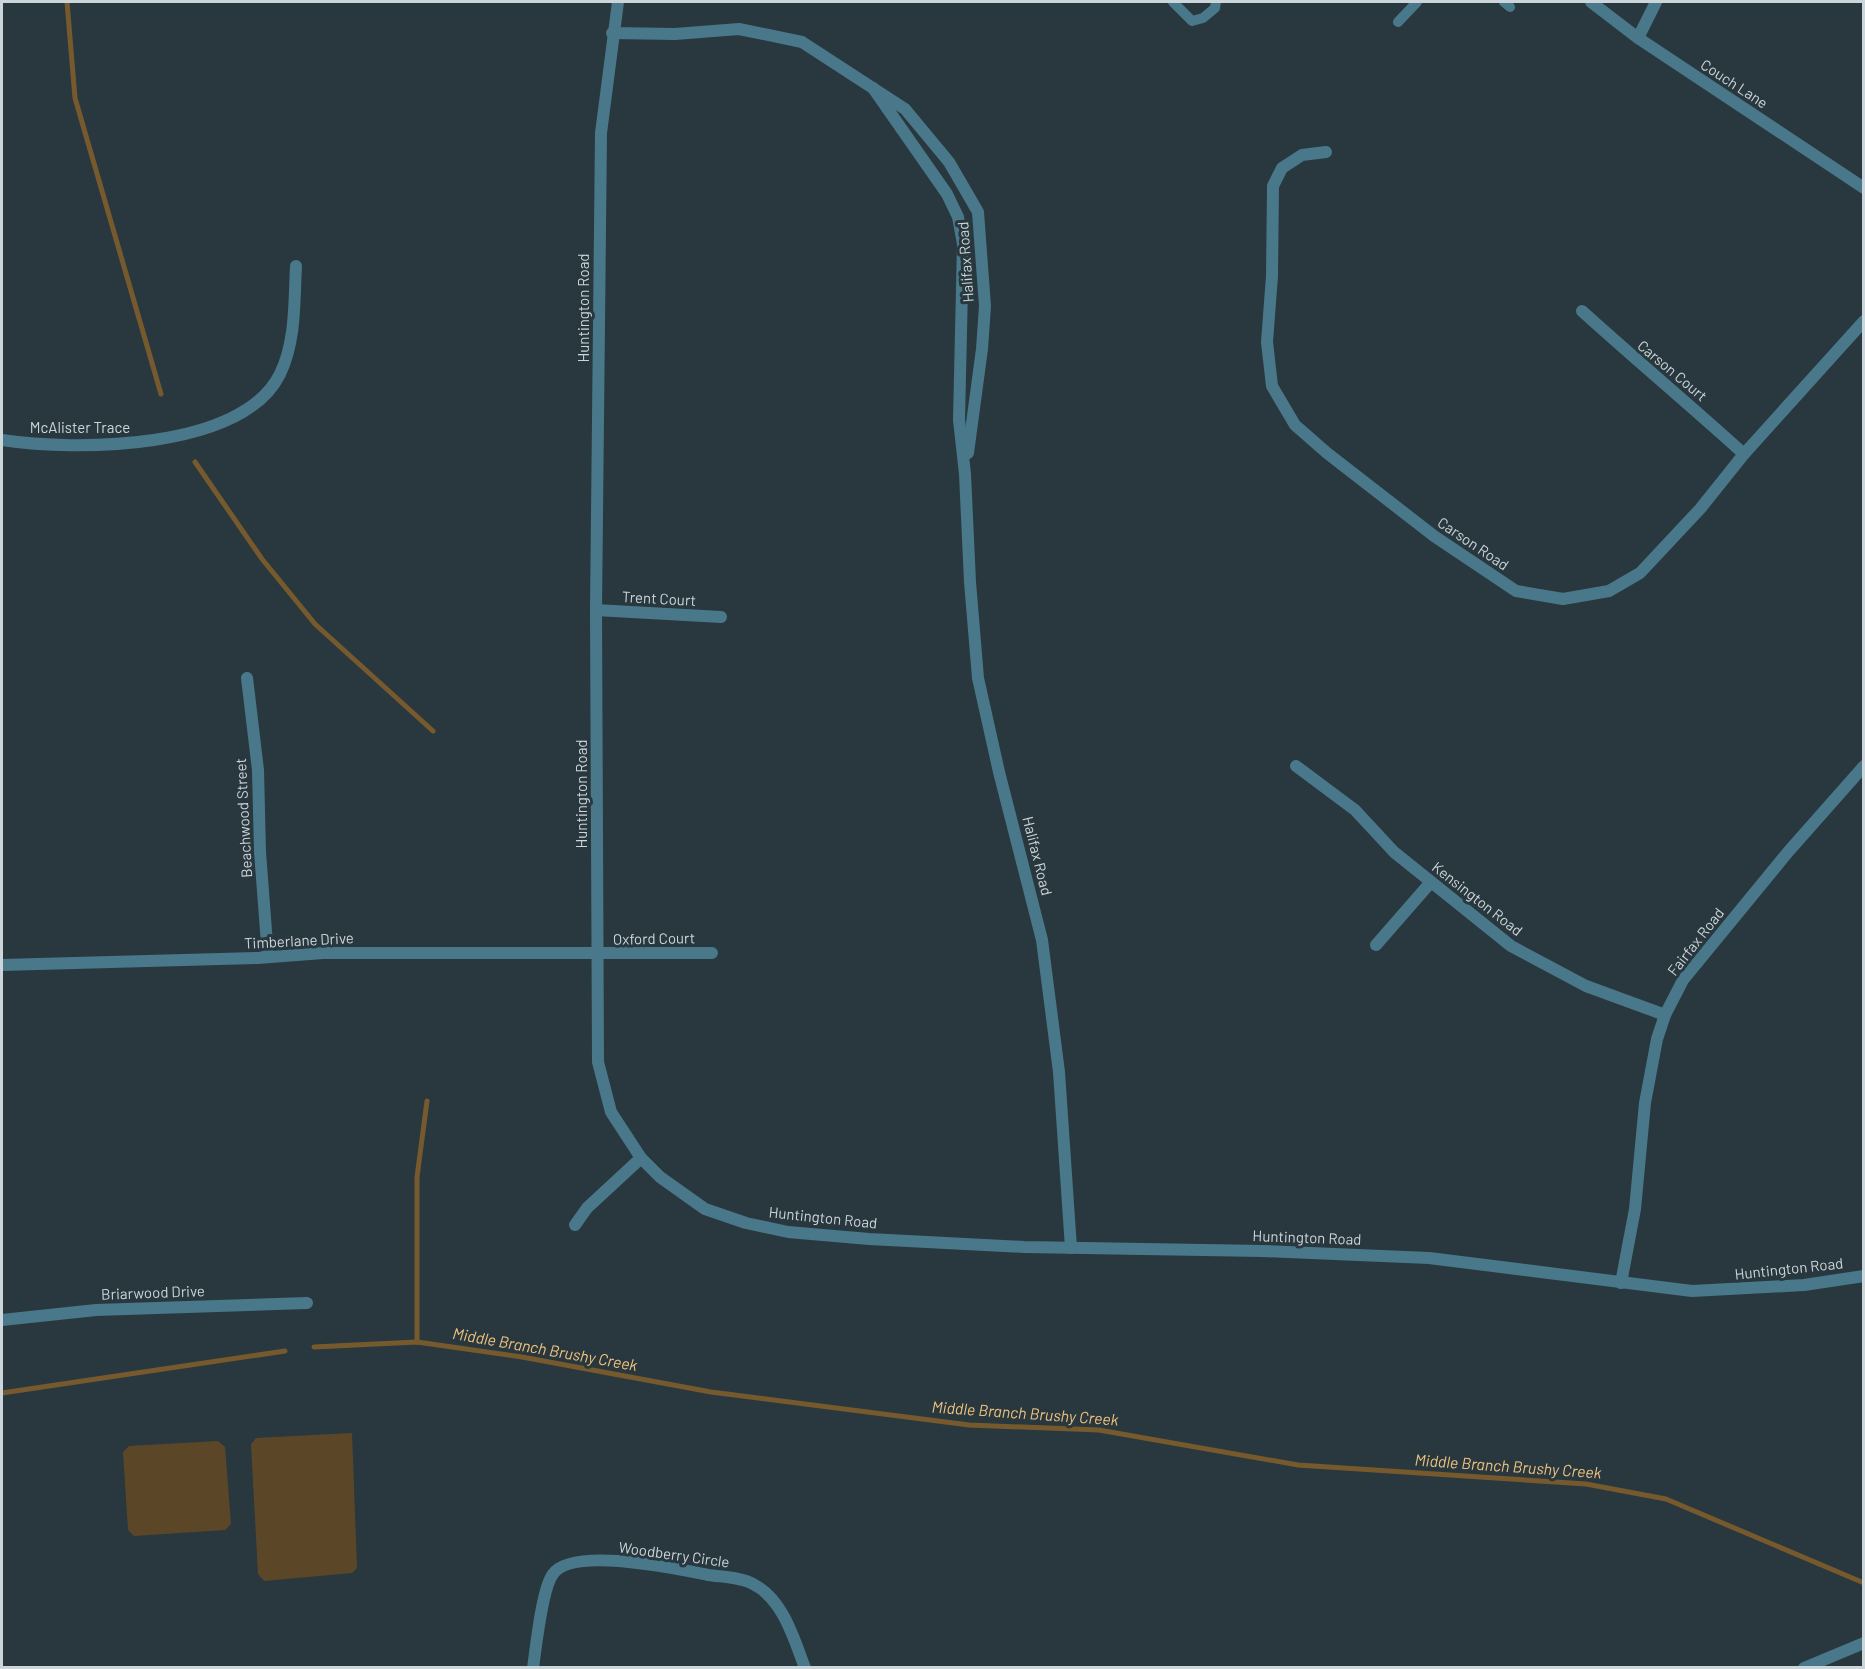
<svg xmlns="http://www.w3.org/2000/svg" width="1865" height="1669" font-family="Barlow,sans-serif">
<style>
.green{fill:#5b4728}
.lines{fill:none;stroke-linecap:round;stroke-linejoin:round}
.stream{stroke:#765a2e;stroke-width:5}
.service{stroke:#49788b;stroke-width:10}
.minor{stroke:#49788b;stroke-width:12}
.tertiary{stroke:#49788b;stroke-width:12}
.labels{text-anchor:middle;stroke-width:6;stroke-linejoin:round;paint-order:stroke}
.street-label{font-size:15px;fill:#ccd5d9;stroke:#29383e}
.water-label{font-size:16px;font-style:italic;fill:#efc27e;stroke:#29383e}
</style>
<rect width="100%" height="100%" fill="#29383e"/>
<!-- green -->
<g class="green">
<path d="M352,1433L357,1568L352,1573L264,1581L258,1574L251,1444L256,1438Z"/>
<path d="M218,1441L225,1447L231,1524L225,1530L134,1536L128,1530L123,1452L129,1446Z"/>
</g>
<g class="lines">
<!-- stream -->
<g class="stream">
<path d="M67,2L75,98L161,394"/>
<path d="M195,462L262,559L315,624L433,731"/>
<path d="M417,1342V1177L427,1101"/>
<path d="M314,1347L417,1342L522,1357L711,1392L969,1425L1099,1430L1298,1465L1586,1484L1666,1499L1864,1583"/>
<path d="M2,1393L285,1351"/>
</g>
<!-- service -->
<g class="service">
<path d="M1173,2L1192,21L1203,18L1215,8L1216,2"/>
<path d="M1504,2L1510,7"/>
<path d="M1398,22L1417,2"/>
</g>
<!-- minor -->
<g class="minor">
<path d="M618,2L601,133L596,610L598,1062L611,1112L641,1158L660,1177L705,1209L746,1223L788,1232L869,1239L1024,1247L1263,1251L1429,1258L1692,1291L1804,1285L1864,1276"/>
<path d="M612,33L675,34L739,29L802,42L905,109L949,162L978,212L985,306L982,349L968,453"/>
<path d="M1638,38L1656,2"/>
<path d="M873,88L947,194L958,217L963,244L959,420L965,474L970,582L978,678L999,772L1042,940L1059,1072L1071,1248"/>
<path d="M1326,152L1302,155L1282,168L1273,186L1272,276L1267,342L1272,386L1295,425L1327,453L1434,536L1516,591L1563,599L1609,591L1640,573L1700,509L1744,454L1864,321"/>
<path d="M1582,311C1635,359 1690,405 1744,454"/>
<path d="M2,440C74,451 242,451 280,374C296,341 294,302 296,266"/>
<path d="M596,610L721,617"/>
<path d="M247,678L258,770L260,852L268,957"/>
<path d="M1296,766L1355,810L1394,852L1511,946L1586,986L1665,1015"/>
<path d="M1376,945L1431,882"/>
<path d="M2,965L258,958L323,953H712"/>
<path d="M575,1225L587,1208L641,1158"/>
<path d="M1621,1283L1635,1209L1645,1103L1657,1039L1665,1015L1683,980L1788,852L1864,766"/>
<path d="M2,1320L96,1310L307,1303"/>
<path d="M533,1668C536,1647 542,1588 553,1574C573,1546 678,1569 708,1575C722,1577 741,1577 753,1584C783,1599 794,1639 805,1668"/>
</g>
<!-- tertiary -->
<g class="tertiary">
<path d="M1591,2L1638,38L1864,188"/>
<path d="M1804,1668L1864,1643"/>
</g>
</g>
<g class="labels">
<!-- street labels -->
<g class="street-label">
<text transform="translate(1734 84) rotate(33)" y="5">Couch Lane</text>
<text transform="translate(966 262) rotate(-94)" y="5">Halifax Road</text>
<text transform="translate(584 308) rotate(-90)" y="5">Huntington Road</text>
<text transform="translate(1672 371) rotate(40)" y="5">Carson Court</text>
<text x="80" y="433">McAlister Trace</text>
<text transform="translate(1473 544) rotate(34)" y="5">Carson Road</text>
<text transform="translate(659 599) rotate(3)" y="5">Trent Court</text>
<text transform="translate(582 794) rotate(-90)" y="5">Huntington Road</text>
<text transform="translate(244 818) rotate(-93)" y="5">Beachwood Street</text>
<text transform="translate(1037 856) rotate(76)" y="5">Halifax Road</text>
<text transform="translate(1477 899) rotate(38)" y="5">Kensington Road</text>
<text transform="translate(654 939) rotate(-1)" y="5">Oxford Court</text>
<text transform="translate(299 941) rotate(-3)" y="5">Timberlane Drive</text>
<text transform="translate(1696 942) rotate(-52)" y="5">Fairfax Road</text>
<text transform="translate(823 1218) rotate(6)" y="5">Huntington Road</text>
<text transform="translate(1307 1238) rotate(2)" y="5">Huntington Road</text>
<text transform="translate(1789 1269) rotate(-6)" y="5">Huntington Road</text>
<text transform="translate(153 1293) rotate(-2)" y="5">Briarwood Drive</text>
<text transform="translate(674 1555) rotate(8)" y="5">Woodberry Circle</text>
</g>
<!-- water labels -->
<g class="water-label">
<text transform="translate(545 1349) rotate(10)" y="6">Middle Branch Brushy Creek</text>
<text transform="translate(1025 1413) rotate(4)" y="6">Middle Branch Brushy Creek</text>
<text transform="translate(1508 1466) rotate(4)" y="6">Middle Branch Brushy Creek</text>
</g>
</g>
<!-- border -->
<rect width="1865" height="1669" fill="none" stroke="#ccd5d9" stroke-width="6"/>
</svg>
